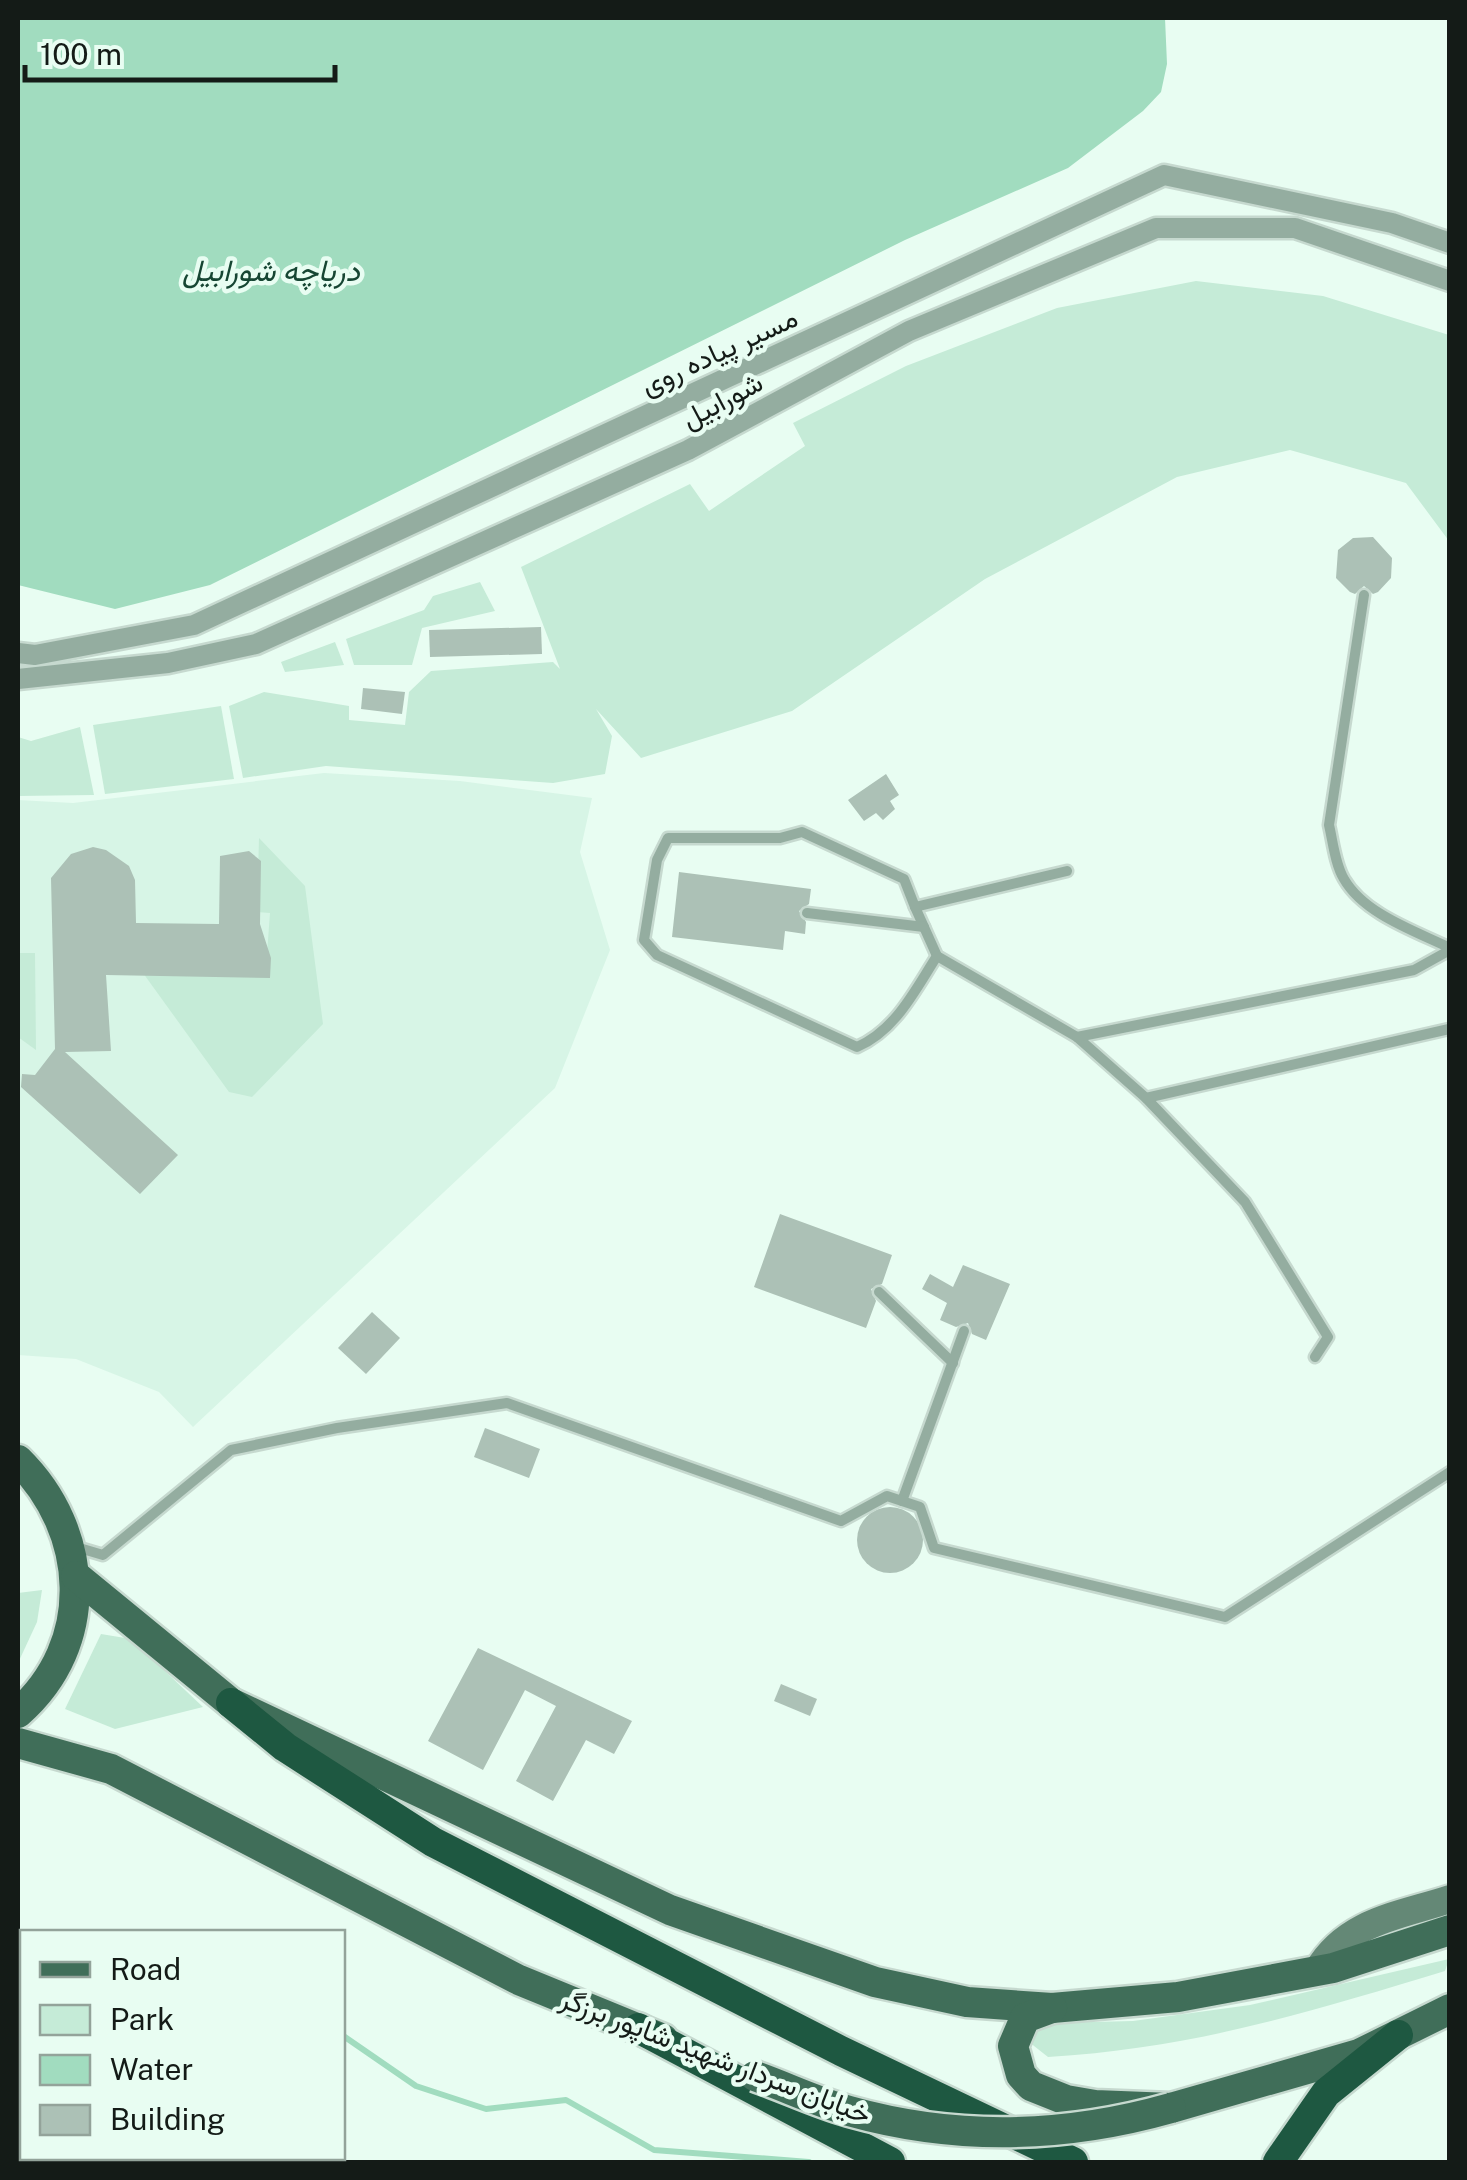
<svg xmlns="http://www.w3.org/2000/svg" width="1467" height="2180" font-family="'Public Sans',Vazirmatn,sans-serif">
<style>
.built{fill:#d7f5e6}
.green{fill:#c5ebd7}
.water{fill:#a1dcbf}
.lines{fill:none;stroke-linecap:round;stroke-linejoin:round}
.stream{stroke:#a1dcbf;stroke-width:6}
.building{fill:#acc1b6}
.lane-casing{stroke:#c6d9cf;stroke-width:15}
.street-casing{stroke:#c6d9cf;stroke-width:25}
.secondary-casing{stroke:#c6d9cf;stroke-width:32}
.primary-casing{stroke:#c6d9cf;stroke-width:35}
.highway-casing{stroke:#c6d9cf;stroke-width:35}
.lane{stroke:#94ada0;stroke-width:10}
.street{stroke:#94ada0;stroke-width:20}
.secondary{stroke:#648876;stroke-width:28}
.primary{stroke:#406e59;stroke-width:30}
.highway{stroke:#1e5841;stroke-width:30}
.primary-bridge-casing{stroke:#c6d9cf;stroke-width:35;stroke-linecap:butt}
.primary-bridge{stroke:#406e59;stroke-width:30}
.labels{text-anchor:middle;stroke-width:9;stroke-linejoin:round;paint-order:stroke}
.street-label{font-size:28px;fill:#141b17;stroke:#e8fdf2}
.water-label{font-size:30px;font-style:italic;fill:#164633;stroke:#e8fdf2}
</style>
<rect width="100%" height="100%" fill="#e8fdf2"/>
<!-- built -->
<path class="built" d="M324,773L460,781L592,798L580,852L610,950L555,1088L193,1427L159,1392L76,1359L18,1355V800L73,803Z"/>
<!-- green -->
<g class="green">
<path d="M1196,281L1323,296L1449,335V541L1406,483L1290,450L1177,477L985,579L792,711L641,758L596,709L612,736L605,774L553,783L326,766L243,778L229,706L264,692L349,706V720L405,725L409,692L431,671L553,662L560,669L521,567L690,484L709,511L805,446L793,423L906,366L1057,308Z"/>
<path d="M480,582L495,611L422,628L412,665H354L346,639L424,610L433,596Z"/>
<path d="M335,642L344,665L285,672L281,662Z"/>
<path d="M221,706L234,779L105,794L93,725Z"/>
<path d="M80,727L94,795L18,796V737L31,741Z"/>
<path d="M259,838L305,886L323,1024L252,1097L229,1092L143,973L266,967L270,913L257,912Z"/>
<path d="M18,953H35L36,1050L18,1037Z"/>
<path d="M42,1590L37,1622L18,1663V1593Z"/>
<path d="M101,1634L131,1639L203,1707L115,1729L65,1709Z"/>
<path d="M1449,1959L1445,1971C1306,2013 1195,2048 1048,2057L1029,2042L1030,2031L1050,2023L1133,2021L1250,2005Z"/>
</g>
<!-- water -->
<path class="water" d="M18,18H1165L1167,64L1161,92L1143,111L1068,168L905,240L210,585L115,609L18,585Z"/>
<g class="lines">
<!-- stream -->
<g class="stream">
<path d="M18,1973L22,1974"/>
<path d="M342,2035L416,2086L486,2109L566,2100L654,2150L809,2162"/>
</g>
</g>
<!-- building -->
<g class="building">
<path d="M1373,537L1392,558L1391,578L1378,592L1373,594L1364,586L1355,594L1350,592L1336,578L1338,550L1353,538Z"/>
<path d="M541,627L542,654L430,657L429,630Z"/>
<path d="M363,688L405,692L402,714L361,709Z"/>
<path d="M886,774L899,795L890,801L895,809L883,820L876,813L864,821L848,800Z"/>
<path d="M93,847L106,850L129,866L135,880L136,923L219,924L220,856L249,851L261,861L260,924L271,958L270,978L106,975L111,1051L65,1052L178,1155L140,1194L21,1087L22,1074L35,1075L55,1049L51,878L71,854Z"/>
<path d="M679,872L811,889L809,904L799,911L806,922L805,934L785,931L783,950L672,937Z"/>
<path d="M780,1214L892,1255L882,1284L871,1289L876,1301L866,1328L754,1287Z"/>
<path d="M963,1265L1010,1284L986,1340L972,1334L968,1323L956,1327L940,1320L947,1303L922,1289L930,1274L953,1287Z"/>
<path d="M372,1312L400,1338L366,1374L338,1348Z"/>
<path d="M485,1428L540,1449L529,1478L474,1457Z"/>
<circle cx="890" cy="1540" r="33"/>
<path d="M478,1648L632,1721L614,1754L586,1740L553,1801L516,1781L556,1706L525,1690L483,1770L428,1741Z"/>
<path d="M781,1684L817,1699L810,1716L774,1701Z"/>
</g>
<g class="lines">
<!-- lane casing -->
<g class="lane-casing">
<g id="lane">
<path d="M1364,595L1329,825C1333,842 1335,864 1344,879C1364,914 1415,931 1450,948"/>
<path d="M1067,871L915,907L937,956L1077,1037L1146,1098L1245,1202L1328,1337L1315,1357"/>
<path d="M915,907L904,879L802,832L780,838H668L657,860L644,940L657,955L857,1047C896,1030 915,990 937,956"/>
<path d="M807,913L924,927"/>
<path d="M1077,1037L1414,970L1450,950"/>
<path d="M1146,1098L1449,1029"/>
<path d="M879,1292L953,1363"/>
<path d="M902,1501L964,1331"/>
<path d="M76,1547L103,1555L231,1450L337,1428L507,1403L841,1521L887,1496L920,1507L934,1548L1225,1617L1450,1472"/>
</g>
</g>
<!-- street casing -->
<g class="street-casing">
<g id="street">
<path d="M18,653L35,655L194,625L1164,175L1392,223L1450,243"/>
<path d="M18,679L168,663L256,644L688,450L909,331L1156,228H1295L1450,281"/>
</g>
</g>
<!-- secondary casing -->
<g class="secondary-casing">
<path id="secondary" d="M1318,1970C1347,1921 1398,1916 1450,1899"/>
</g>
<!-- primary casing -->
<g class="primary-casing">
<g id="primary">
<path d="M18,1460C90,1531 97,1644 18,1713"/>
<path d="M76,1576L231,1703L670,1910L875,1982L967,2002L1052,2008L1178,1997L1333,1968L1450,1930"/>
<path d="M18,1743L111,1769L519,1980L663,2039"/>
<path d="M1052,2008L1025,2018L1013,2046L1021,2075L1031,2086L1066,2100L1095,2105L1171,2108L1359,2054L1450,2009"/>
</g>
</g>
<!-- highway casing -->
<g class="highway-casing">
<g id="highway">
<path d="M231,1703L285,1747L433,1842L841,2051L1073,2162"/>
<path d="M638,2028L890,2162"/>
<path d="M1278,2162L1326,2093L1398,2035"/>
</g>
</g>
<!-- lane -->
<use href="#lane" class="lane"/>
<!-- street -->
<use href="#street" class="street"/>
<!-- secondary -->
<use href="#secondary" class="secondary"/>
<!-- primary -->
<use href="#primary" class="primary"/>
<!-- highway -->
<use href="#highway" class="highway"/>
<!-- primary-bridge casing -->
<g class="primary-bridge-casing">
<path id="primary-bridge" d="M755,2076C786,2087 817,2102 849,2111C956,2141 1065,2138 1171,2108"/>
</g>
<!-- primary-bridge -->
<use href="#primary-bridge" class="primary-bridge"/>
</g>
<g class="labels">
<!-- street labels -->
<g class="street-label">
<text transform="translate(719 351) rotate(-25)" y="10">مسیر پیاده روی</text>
<text transform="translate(722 400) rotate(-28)" y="10">شورابیل</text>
<text transform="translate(716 2056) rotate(21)" y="10">خیابان سردار شهید شاپور برزگر</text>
</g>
<!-- water labels -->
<g class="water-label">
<text x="271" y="281">دریاچه شورابیل</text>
</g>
</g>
<!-- border -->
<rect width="1467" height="2180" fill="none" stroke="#141b17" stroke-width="40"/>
<!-- legend -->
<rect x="20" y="1930" width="325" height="230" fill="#e8fdf2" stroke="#93a39a" stroke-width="2.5"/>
<rect x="40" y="1962" width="50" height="15" fill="#406e59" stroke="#93a39a" stroke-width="2.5"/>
<text x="110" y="1980" font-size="30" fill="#141b17">Road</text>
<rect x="40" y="2005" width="50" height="30" fill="#c5ebd7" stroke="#93a39a" stroke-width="2.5"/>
<text x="110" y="2030" font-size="30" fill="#141b17">Park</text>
<rect x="40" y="2055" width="50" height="30" fill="#a1dcbf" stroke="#93a39a" stroke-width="2.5"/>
<text x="110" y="2080" font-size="30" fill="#141b17">Water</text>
<rect x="40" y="2105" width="50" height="30" fill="#acc1b6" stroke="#93a39a" stroke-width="2.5"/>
<text x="110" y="2130" font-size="30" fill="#141b17">Building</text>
<!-- scale -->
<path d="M25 65v15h310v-15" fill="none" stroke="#141b17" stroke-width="5"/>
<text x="40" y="65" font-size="30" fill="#141b17" stroke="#e8fdf2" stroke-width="8" paint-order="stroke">100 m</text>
</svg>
